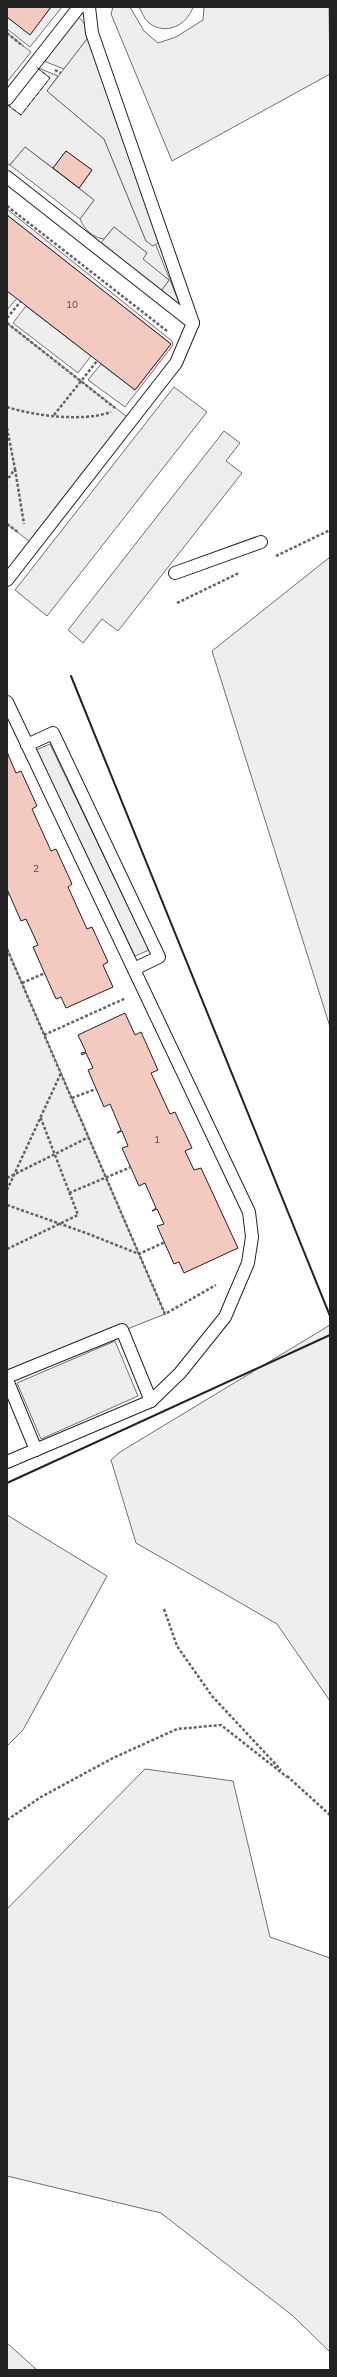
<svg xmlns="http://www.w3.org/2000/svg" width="337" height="2377" font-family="Mulish,sans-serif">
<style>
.green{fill:#eee;stroke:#6f6f6f}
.parking{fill:#ededed;stroke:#6f6f6f}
.building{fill:#f3c9c0;stroke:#222}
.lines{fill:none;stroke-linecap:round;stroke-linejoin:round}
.lane-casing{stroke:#222;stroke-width:14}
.path{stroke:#646464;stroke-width:2.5;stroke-dasharray:3 2;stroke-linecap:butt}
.lane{stroke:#fff;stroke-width:12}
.fence{stroke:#222;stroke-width:1;stroke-dasharray:5 2;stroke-linecap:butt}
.wall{stroke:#222;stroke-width:2}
.labels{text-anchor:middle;stroke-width:3;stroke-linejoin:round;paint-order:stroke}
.number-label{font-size:10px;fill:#564c4a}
</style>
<rect width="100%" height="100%" fill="#fff"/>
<!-- green -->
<g class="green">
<path d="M51,7H62L30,47L7,29V17L30,34Z"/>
<path d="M113,7H130L144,31L158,43L176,37L203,20L204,7H329L330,74L172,161L111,14Z"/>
<path d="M139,7H193C187,25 166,36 149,23C144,19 142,12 139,7Z"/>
<path d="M78,16L84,23L90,35L64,69L41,60Z"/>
<path d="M7,33L31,52L7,82Z"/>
<path d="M36,67L58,76L47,91L104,139L146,241L155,243L180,305L161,291L169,280L142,259L147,253L114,227L104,239C93,238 84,229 80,219L94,200L79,188L92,170L66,151L53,168L25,147L10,165L7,164V105L21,115L50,78Z"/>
<path d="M7,209L172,341L173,345L125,407L88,380L101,364L135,390L171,344L7,215Z"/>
<path d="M7,291L17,298L7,310Z"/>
<path d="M26,306L91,356L78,373L13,323Z"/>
<path d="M7,323L131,420L34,545L7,524Z"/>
<path d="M330,557V1027L212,651Z"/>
<path d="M7,948L165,1314L7,1377Z"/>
<path d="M330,1325V1701L277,1624L136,1543L111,1460L120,1452Z"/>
<path d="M7,1515L107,1576L23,1730L7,1746Z"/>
<path d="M145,1769L233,1781L270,1937L330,1958V2352L293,2316L161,2213L7,2176V1909Z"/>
<path d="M7,2343L37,2370H7Z"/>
</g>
<!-- parking -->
<g class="parking">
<path d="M90,35L163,240L153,246L146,241L104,139L47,91Z"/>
<path d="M25,147L94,200L80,219L10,165Z"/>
<path d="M114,227L147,253L143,259L169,280L161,291L100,244Z"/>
<path d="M174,387L207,412L47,616L15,590Z"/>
<path d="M224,431L240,443L226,461L242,473L118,631L102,619L83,643L68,630Z"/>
<path d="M50,744L149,950L135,956L36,750Z"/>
<path d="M115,1341L138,1396L41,1439L17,1383Z"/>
</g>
<!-- building -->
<g class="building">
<path d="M7,7H51L30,35L7,17Z"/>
<path d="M66,151L92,170L79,188L53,168Z"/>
<path d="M7,215L171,344L135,390L7,291Z"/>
<path d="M7,752L16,773L21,771L37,806L32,809L51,851L56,849L72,884L68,887L87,929L92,927L108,962L103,965L113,987L66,1008L61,997L56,999L33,947L38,945L26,919L21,921L7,889Z"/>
<path d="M125,1013L135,1035L141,1032L158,1070L151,1073L170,1114L175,1112L192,1148L185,1151L194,1170L201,1168L238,1248L184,1273L179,1262L174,1264L157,1226L164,1224L157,1209L152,1211L156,1208L145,1183L139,1186L122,1148L128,1146L122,1131L117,1133L121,1130L110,1104L104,1107L88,1070L93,1068L86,1053L82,1055L81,1053L86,1052L78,1035Z"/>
</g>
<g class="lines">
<!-- lane casing -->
<g class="lane-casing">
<g id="lane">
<path d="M89,7L92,33L193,323"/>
<path d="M7,99L79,7"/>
<path d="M7,177L193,323L176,363L7,580"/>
<path d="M175,573L261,542"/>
<path d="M7,702L249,1212L252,1237L248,1263L225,1317L180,1373L151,1401L7,1462"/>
<path d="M27,745L53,733L159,957L134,969"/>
<path d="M7,1377L122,1330L151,1401"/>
<path d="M7,1380L36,1450"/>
</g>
</g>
<!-- path -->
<g class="path">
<path d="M7,33L23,46"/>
<path d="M55,70L61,73"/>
<path d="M7,206L167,331"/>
<path d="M7,318L21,301"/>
<path d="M7,323L115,408"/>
<path d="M7,407C35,416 83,422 111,412"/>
<path d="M54,415L97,361"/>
<path d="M7,428L15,469L7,480"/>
<path d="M15,469L24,524"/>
<path d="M7,524L19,533"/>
<path d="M276,556L330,530"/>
<path d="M177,603L239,573"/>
<path d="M7,895L9,894"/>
<path d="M7,949L165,1314L216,1285"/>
<path d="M22,983L45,973"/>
<path d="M44,1035L126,998"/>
<path d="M72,1098L96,1089"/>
<path d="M7,1178L89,1137"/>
<path d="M7,1190L61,1073"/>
<path d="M69,1193L131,1167"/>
<path d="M7,1205L86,1233L139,1254L165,1242"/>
<path d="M7,1249L78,1215L40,1116"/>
<path d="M164,1609L177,1646L212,1696L281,1770"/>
<path d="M287,1776L330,1815"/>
<path d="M7,1820L41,1797L113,1758L177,1729L221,1725L287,1777"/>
</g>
<!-- lane -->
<use href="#lane" class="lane"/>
<!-- fence -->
<path class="fence" d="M7,104L21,115L50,78L35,66"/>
<!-- wall -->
<g class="wall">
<path d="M71,676L330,1316"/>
<path d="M7,1483L330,1335"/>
</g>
</g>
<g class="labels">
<!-- number labels -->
<g class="number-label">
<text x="72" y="308">10</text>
<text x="36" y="872">2</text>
<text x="157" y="1143">1</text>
</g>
</g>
<!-- border -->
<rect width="337" height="2377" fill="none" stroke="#222222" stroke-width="16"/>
</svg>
